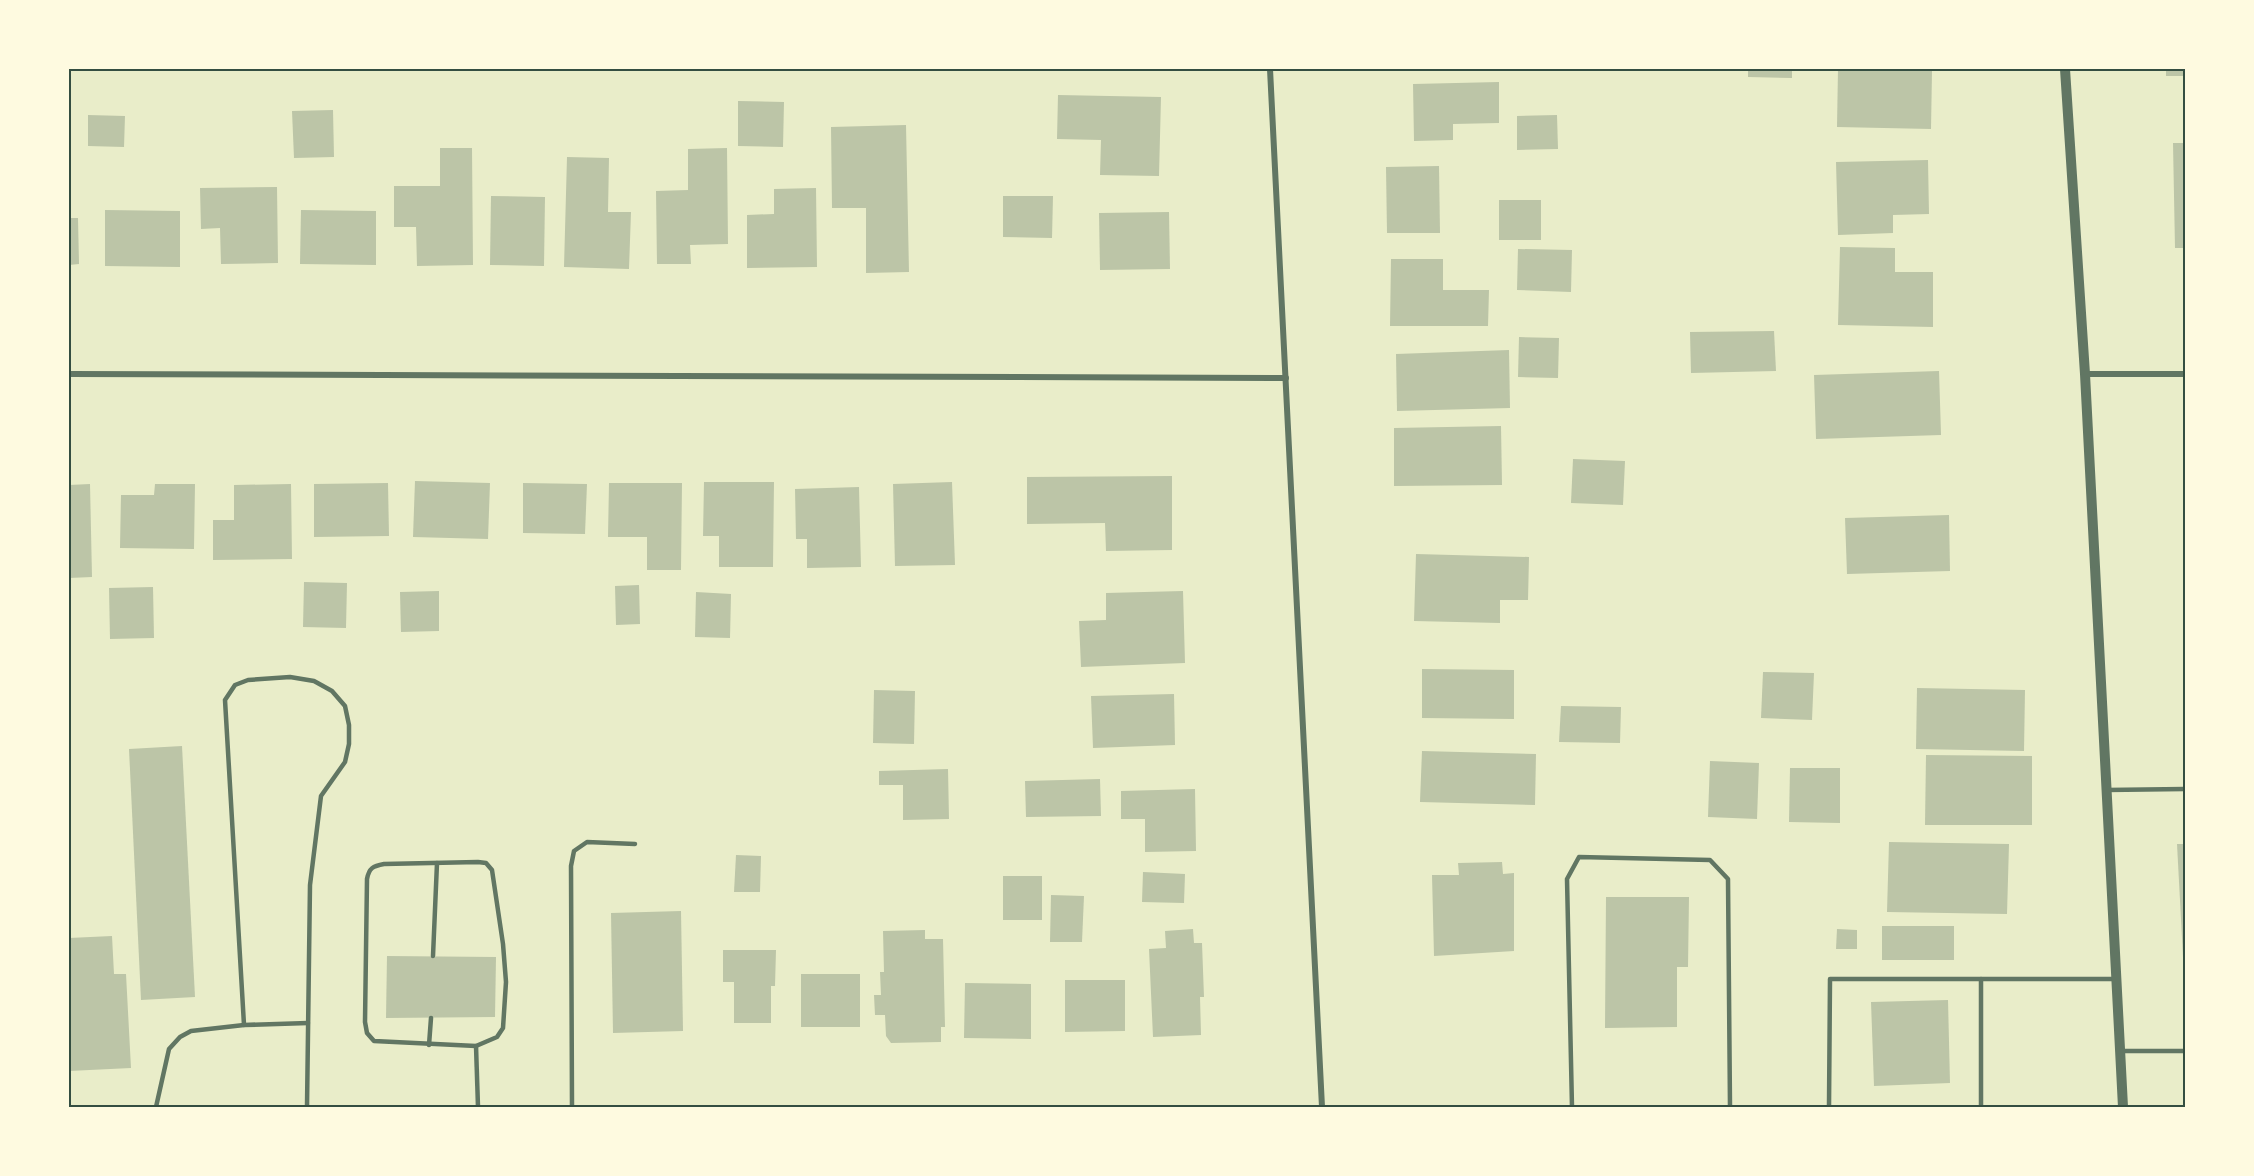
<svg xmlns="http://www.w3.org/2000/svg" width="2254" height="1176" font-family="Overpass,sans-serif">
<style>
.building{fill:#bcc5a7}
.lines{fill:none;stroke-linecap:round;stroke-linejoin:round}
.service{stroke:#617663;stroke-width:4.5}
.minor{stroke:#617663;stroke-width:6}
.tertiary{stroke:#617663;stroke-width:10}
.neatline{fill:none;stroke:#344e41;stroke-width:2}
</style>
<rect width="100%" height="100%" fill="#e9edc9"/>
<!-- building -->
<g class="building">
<path d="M1748,69H1792V78L1748,77Z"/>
<path d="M1838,69L1932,71L1931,129L1837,127Z"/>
<rect x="2166" y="69" width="19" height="7"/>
<path d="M1499,82V123L1453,124V140L1414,141L1413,84Z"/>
<path d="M1058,95L1161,97L1159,176L1100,175L1101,140L1057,139Z"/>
<path d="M738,101L784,102L783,147L738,146Z"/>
<path d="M333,110L334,157L294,158L292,111Z"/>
<path d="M88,115L125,116L124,147L88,146Z"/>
<path d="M1557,115L1558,149L1517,150V116Z"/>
<path d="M906,125L909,272L866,273V208H832L831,127Z"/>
<path d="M2173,143H2185V248H2175Z"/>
<path d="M440,148H472L473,265L417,266L416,227H394V186H440Z"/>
<path d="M727,148L728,244L690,245L691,264H657L656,191L688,190V149Z"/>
<path d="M567,157L609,158L608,212H631L629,269L564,267Z"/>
<path d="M1928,160L1929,214L1893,215V233L1838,235L1836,162Z"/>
<path d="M1439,166L1440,233H1387L1386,167Z"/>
<path d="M277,187L278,263L221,264L220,228L201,229L200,188Z"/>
<path d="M816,188L817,267L747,268V215L774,214V189Z"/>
<path d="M491,196L545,197L544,266L490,265Z"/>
<path d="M1003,196H1053L1052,238L1003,237Z"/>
<rect x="1499" y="200" width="42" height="40"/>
<path d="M105,210L180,211V267L105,266Z"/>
<path d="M301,210L376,211V265L300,264Z"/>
<path d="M1169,212L1170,269L1100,270L1099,213Z"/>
<path d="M69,218H78L79,264L69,265Z"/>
<path d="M1840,247L1895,248V272H1933V327L1838,325Z"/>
<path d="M1518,249L1572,250L1571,292L1517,290Z"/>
<path d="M1391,259H1443V290H1489L1488,326H1390Z"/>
<path d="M1774,331L1776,371L1691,373L1690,332Z"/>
<path d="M1519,337L1559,338L1558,378L1518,377Z"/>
<path d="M1509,350L1510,408L1397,411L1396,354Z"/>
<path d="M1939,371L1941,435L1816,439L1814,375Z"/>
<path d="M1501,426L1502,485L1394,486V428Z"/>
<path d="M1573,459L1625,461L1623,505L1571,503Z"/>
<path d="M1172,476V550L1106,551L1105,523L1027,524V477Z"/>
<path d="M415,481L490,483L488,539L413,537Z"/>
<path d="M704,482H774L773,567H719V536H703Z"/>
<path d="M952,482L955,565L895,566L893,484Z"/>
<path d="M388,483L389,536L314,537V484Z"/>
<path d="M523,483L587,484L585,534L523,533Z"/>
<path d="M609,483H682L681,570H647V537H608Z"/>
<path d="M90,484L92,577L69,578V485Z"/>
<path d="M155,484H195L194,549L120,548L121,495H154Z"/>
<path d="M291,484L292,559L213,560V520H234V485Z"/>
<path d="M859,487L861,567L807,568V539H796L795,489Z"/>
<path d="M1949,515L1950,571L1847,574L1845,518Z"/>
<path d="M1416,554L1529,557L1528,600H1500V623L1414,621Z"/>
<path d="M304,582L347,583L346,628L303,627Z"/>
<path d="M639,585L640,624L616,625L615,586Z"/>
<path d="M153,587L154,638L110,639L109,588Z"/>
<path d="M439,591V631L401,632L400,592Z"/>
<path d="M1183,591L1185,663L1081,667L1079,621L1106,620V593Z"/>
<path d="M696,592L731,594L730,638L695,637Z"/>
<path d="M1422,669L1514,670V719L1422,718Z"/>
<path d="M1763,672L1814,673L1812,720L1761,718Z"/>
<path d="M1917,688L2025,690L2024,751L1916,749Z"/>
<path d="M874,690L915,691L914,744L873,743Z"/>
<path d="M1174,694L1175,745L1093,748L1091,696Z"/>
<path d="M1561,706L1621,707L1620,743L1559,742Z"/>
<path d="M182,746L195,997L141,1000L129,749Z"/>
<path d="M1422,751L1536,754L1535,805L1420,802Z"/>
<path d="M1926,755L2032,756V825H1925Z"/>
<path d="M1710,761L1759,763L1757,819L1708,817Z"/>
<path d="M1790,768H1840V823L1789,822Z"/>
<path d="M948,769L949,819L903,820V785H879V771Z"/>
<path d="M1100,779L1101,816L1026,817L1025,781Z"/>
<path d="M1195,789L1196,851L1145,852V819H1121V791Z"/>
<path d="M1889,842L2009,844L2007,914L1887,912Z"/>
<path d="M2177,844H2185V957H2183Z"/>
<path d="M736,855L761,856L760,892H734Z"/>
<path d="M1502,862L1503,874L1514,873V951L1434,956L1432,875H1459L1458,863Z"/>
<path d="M1143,872L1185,874L1184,903L1142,902Z"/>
<rect x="1003" y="876" width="39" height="44"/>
<path d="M1051,895L1084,896L1082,942H1050Z"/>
<path d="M1606,897H1689L1688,967H1677V1027L1605,1028Z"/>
<path d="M681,911L683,1031L613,1033L611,913Z"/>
<rect x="1882" y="926" width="72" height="34"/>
<path d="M1193,929L1194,943H1202L1204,997H1200L1201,1035L1153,1037L1149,949L1166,948L1165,931Z"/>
<path d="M1837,929L1857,930V949H1836Z"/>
<path d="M925,930V939H943L945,1027H941V1042L891,1043L886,1036L885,1015H875L874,995H881L880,972H884L883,931Z"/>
<path d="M112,936L114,974H126L131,1068L69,1071V938Z"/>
<path d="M723,950H776L775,986H771V1023H734V982H723Z"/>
<path d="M387,956L496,957L495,1017L386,1018Z"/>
<rect x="801" y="974" width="59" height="53"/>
<path d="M1065,980H1125V1031L1065,1032Z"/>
<path d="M965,983L1031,984V1039L964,1038Z"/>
<path d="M1948,1000L1950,1083L1874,1086L1871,1002Z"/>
</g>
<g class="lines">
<!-- service -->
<g class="service">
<path d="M2106,790L2185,789"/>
<path d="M478,862L486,863L492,870L503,944L506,982L503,1028L497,1037L476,1046L374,1041L367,1033L365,1022L367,879C369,868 373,866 384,864Z"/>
<path d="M433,956L437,863"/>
<path d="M1981,979V1107"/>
<path d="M244,1025L225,700L235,685L248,680L290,677L314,681L332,691L345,706L349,725V744L345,762L321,796L310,885L307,1107"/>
<path d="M429,1045L431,1018"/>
<path d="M476,1046L478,1107"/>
<path d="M2120,1051H2185"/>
<path d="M156,1107L169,1049L180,1037L191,1031L244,1025L308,1023"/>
<path d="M572,1107L571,866L574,851L587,842L635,844"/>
<path d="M1572,1107L1567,879L1579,857L1710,860L1728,879L1730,1107"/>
<path d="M1829,1107L1830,979H2117"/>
</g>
<!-- minor -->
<g class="minor">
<path d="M1270,69L1322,1107"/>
<path d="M69,374L1286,378"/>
<path d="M2085,374H2185"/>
</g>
<!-- tertiary -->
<path class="tertiary" d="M2065,69L2085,374L2123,1107"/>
</g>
<!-- border -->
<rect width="2254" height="1176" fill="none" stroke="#fefae0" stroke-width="141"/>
<rect x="70" y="70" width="2114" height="1036" class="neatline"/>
</svg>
